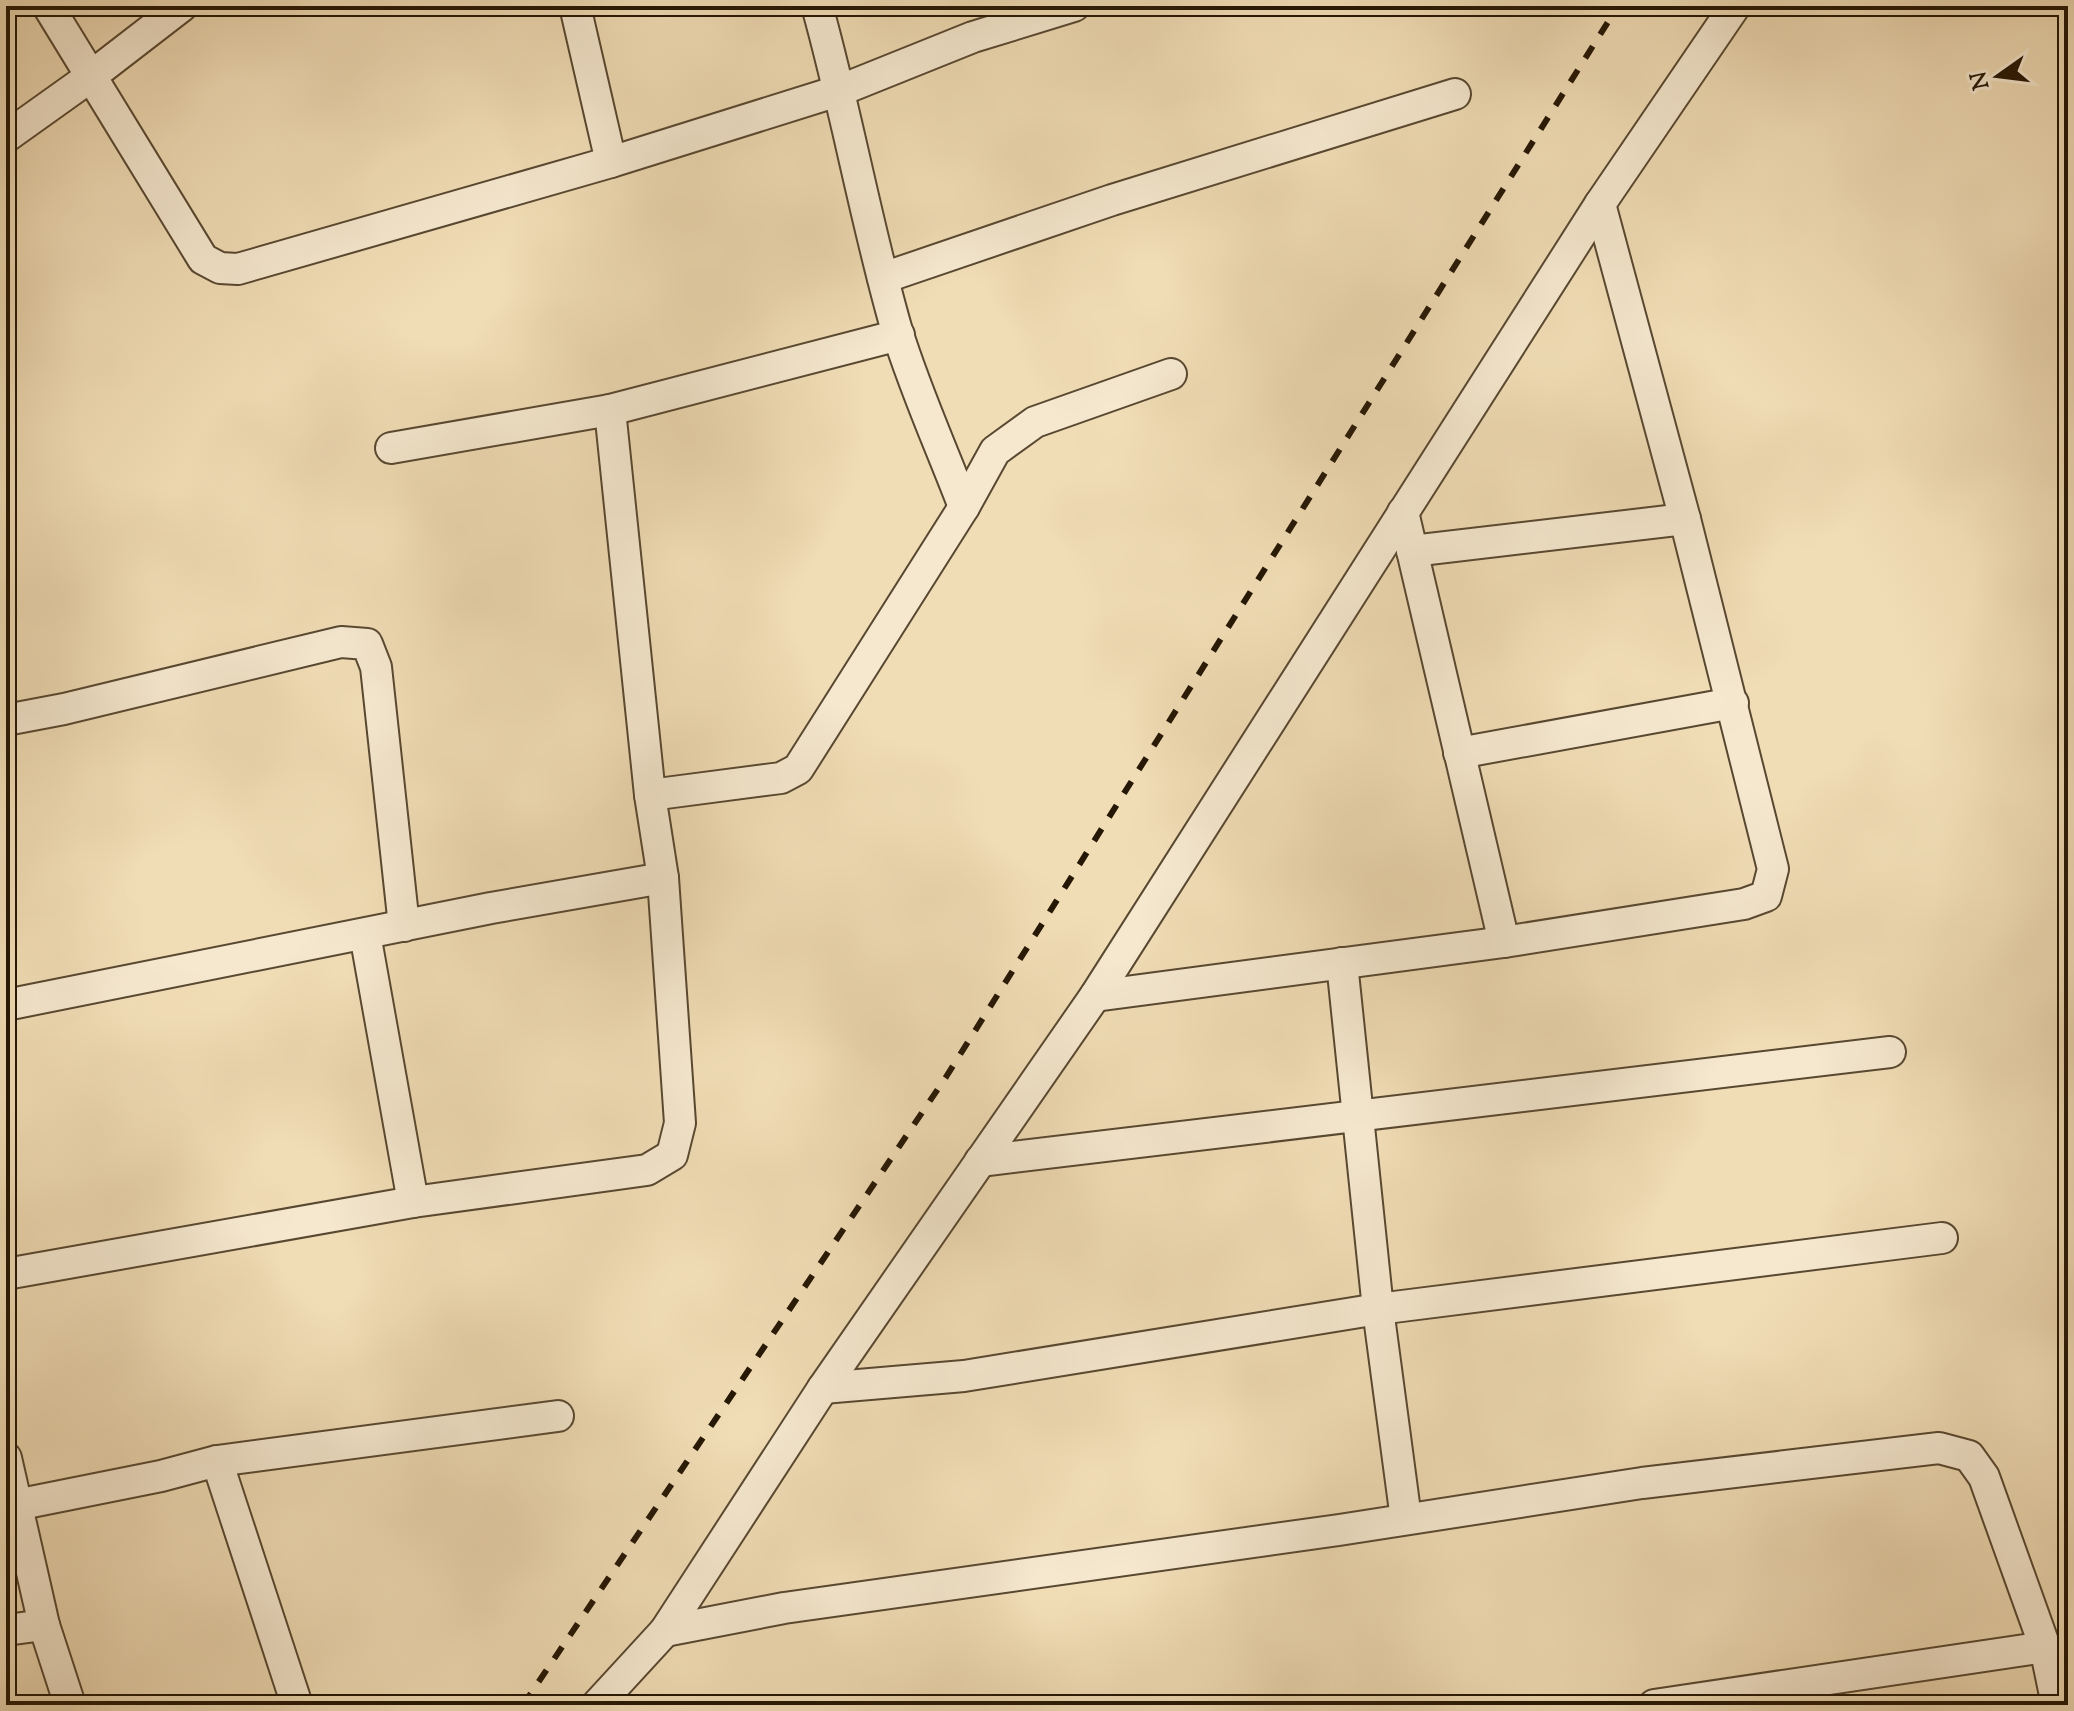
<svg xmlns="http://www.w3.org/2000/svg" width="2074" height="1711" font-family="'Sorts Mill Goudy',serif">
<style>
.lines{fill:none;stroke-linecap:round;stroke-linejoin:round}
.minor-casing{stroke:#584831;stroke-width:34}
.minor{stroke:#f5e8cf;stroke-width:30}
.rail{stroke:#251705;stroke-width:6;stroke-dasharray:14 14;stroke-linecap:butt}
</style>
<rect width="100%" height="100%" fill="#f0dcb5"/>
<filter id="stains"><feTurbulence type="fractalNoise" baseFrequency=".0025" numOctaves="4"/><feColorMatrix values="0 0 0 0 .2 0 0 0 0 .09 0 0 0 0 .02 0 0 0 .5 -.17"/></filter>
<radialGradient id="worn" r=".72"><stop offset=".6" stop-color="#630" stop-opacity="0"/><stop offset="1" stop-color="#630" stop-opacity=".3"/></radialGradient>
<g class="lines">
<!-- minor casing -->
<g class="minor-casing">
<g id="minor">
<path d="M48,6L203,259L220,268L238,269L611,162L841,90L973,37L1074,6"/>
<path d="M575,6L611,162"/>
<path d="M817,6C847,113 866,224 897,331C915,390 942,449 964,507"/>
<path d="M6,137L90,77L182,6"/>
<path d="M883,278L1112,200L1455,94"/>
<path d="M391,448L610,410L899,335"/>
<path d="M1403,512L1504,942"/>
<path d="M1412,551L1685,519"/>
<path d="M6,720L64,709L341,642L367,644L376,667L404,926"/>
<path d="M1459,753L1733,703"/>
<path d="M650,795L781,778L798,769L964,507L995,451L1035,422L1171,374"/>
<path d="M365,934L413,1202"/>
<path d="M1342,963L1378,1309L1406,1519"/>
<path d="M1095,996L1504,942L1744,904L1766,896L1773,869L1685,519L1600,204"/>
<path d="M6,1005L491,908L663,878"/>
<path d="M980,1161L1890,1052"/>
<path d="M6,1274L413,1202L647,1170L672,1155L680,1123L663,878L650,795L610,410"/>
<path d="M823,1388L964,1376L1378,1309L1942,1238"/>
<path d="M6,1458L44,1625L70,1705"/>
<path d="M217,1461L297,1705"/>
<path d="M16,1505L161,1476L217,1461L558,1416"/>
<path d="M6,1630L44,1625"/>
<path d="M665,1631L784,1608L1339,1530L1642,1483L1939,1448L1969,1456L1984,1477L2045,1647L2057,1705"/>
<path d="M597,1705L665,1631L823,1388L1095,996L1600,204L1735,6"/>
<path d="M1654,1705L2045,1647"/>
</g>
</g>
<!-- minor -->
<use href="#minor" class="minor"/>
<!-- rail -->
<path class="rail" d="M523,1705L946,1077L1618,6"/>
</g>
<!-- margin -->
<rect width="2074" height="1711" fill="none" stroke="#f0dcb5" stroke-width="32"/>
<rect x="8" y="8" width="2058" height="1695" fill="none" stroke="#251705" stroke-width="4"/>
<rect x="16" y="16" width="2042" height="1679" fill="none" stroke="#251705" stroke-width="2"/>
<!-- north arrow -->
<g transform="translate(1998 76) rotate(256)" stroke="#f5e8cf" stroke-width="6" paint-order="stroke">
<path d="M0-6L14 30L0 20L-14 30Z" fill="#251705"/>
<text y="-12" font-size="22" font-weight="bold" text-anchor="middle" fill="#251705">N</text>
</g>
<rect width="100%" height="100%" filter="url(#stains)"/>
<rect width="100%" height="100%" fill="url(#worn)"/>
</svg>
